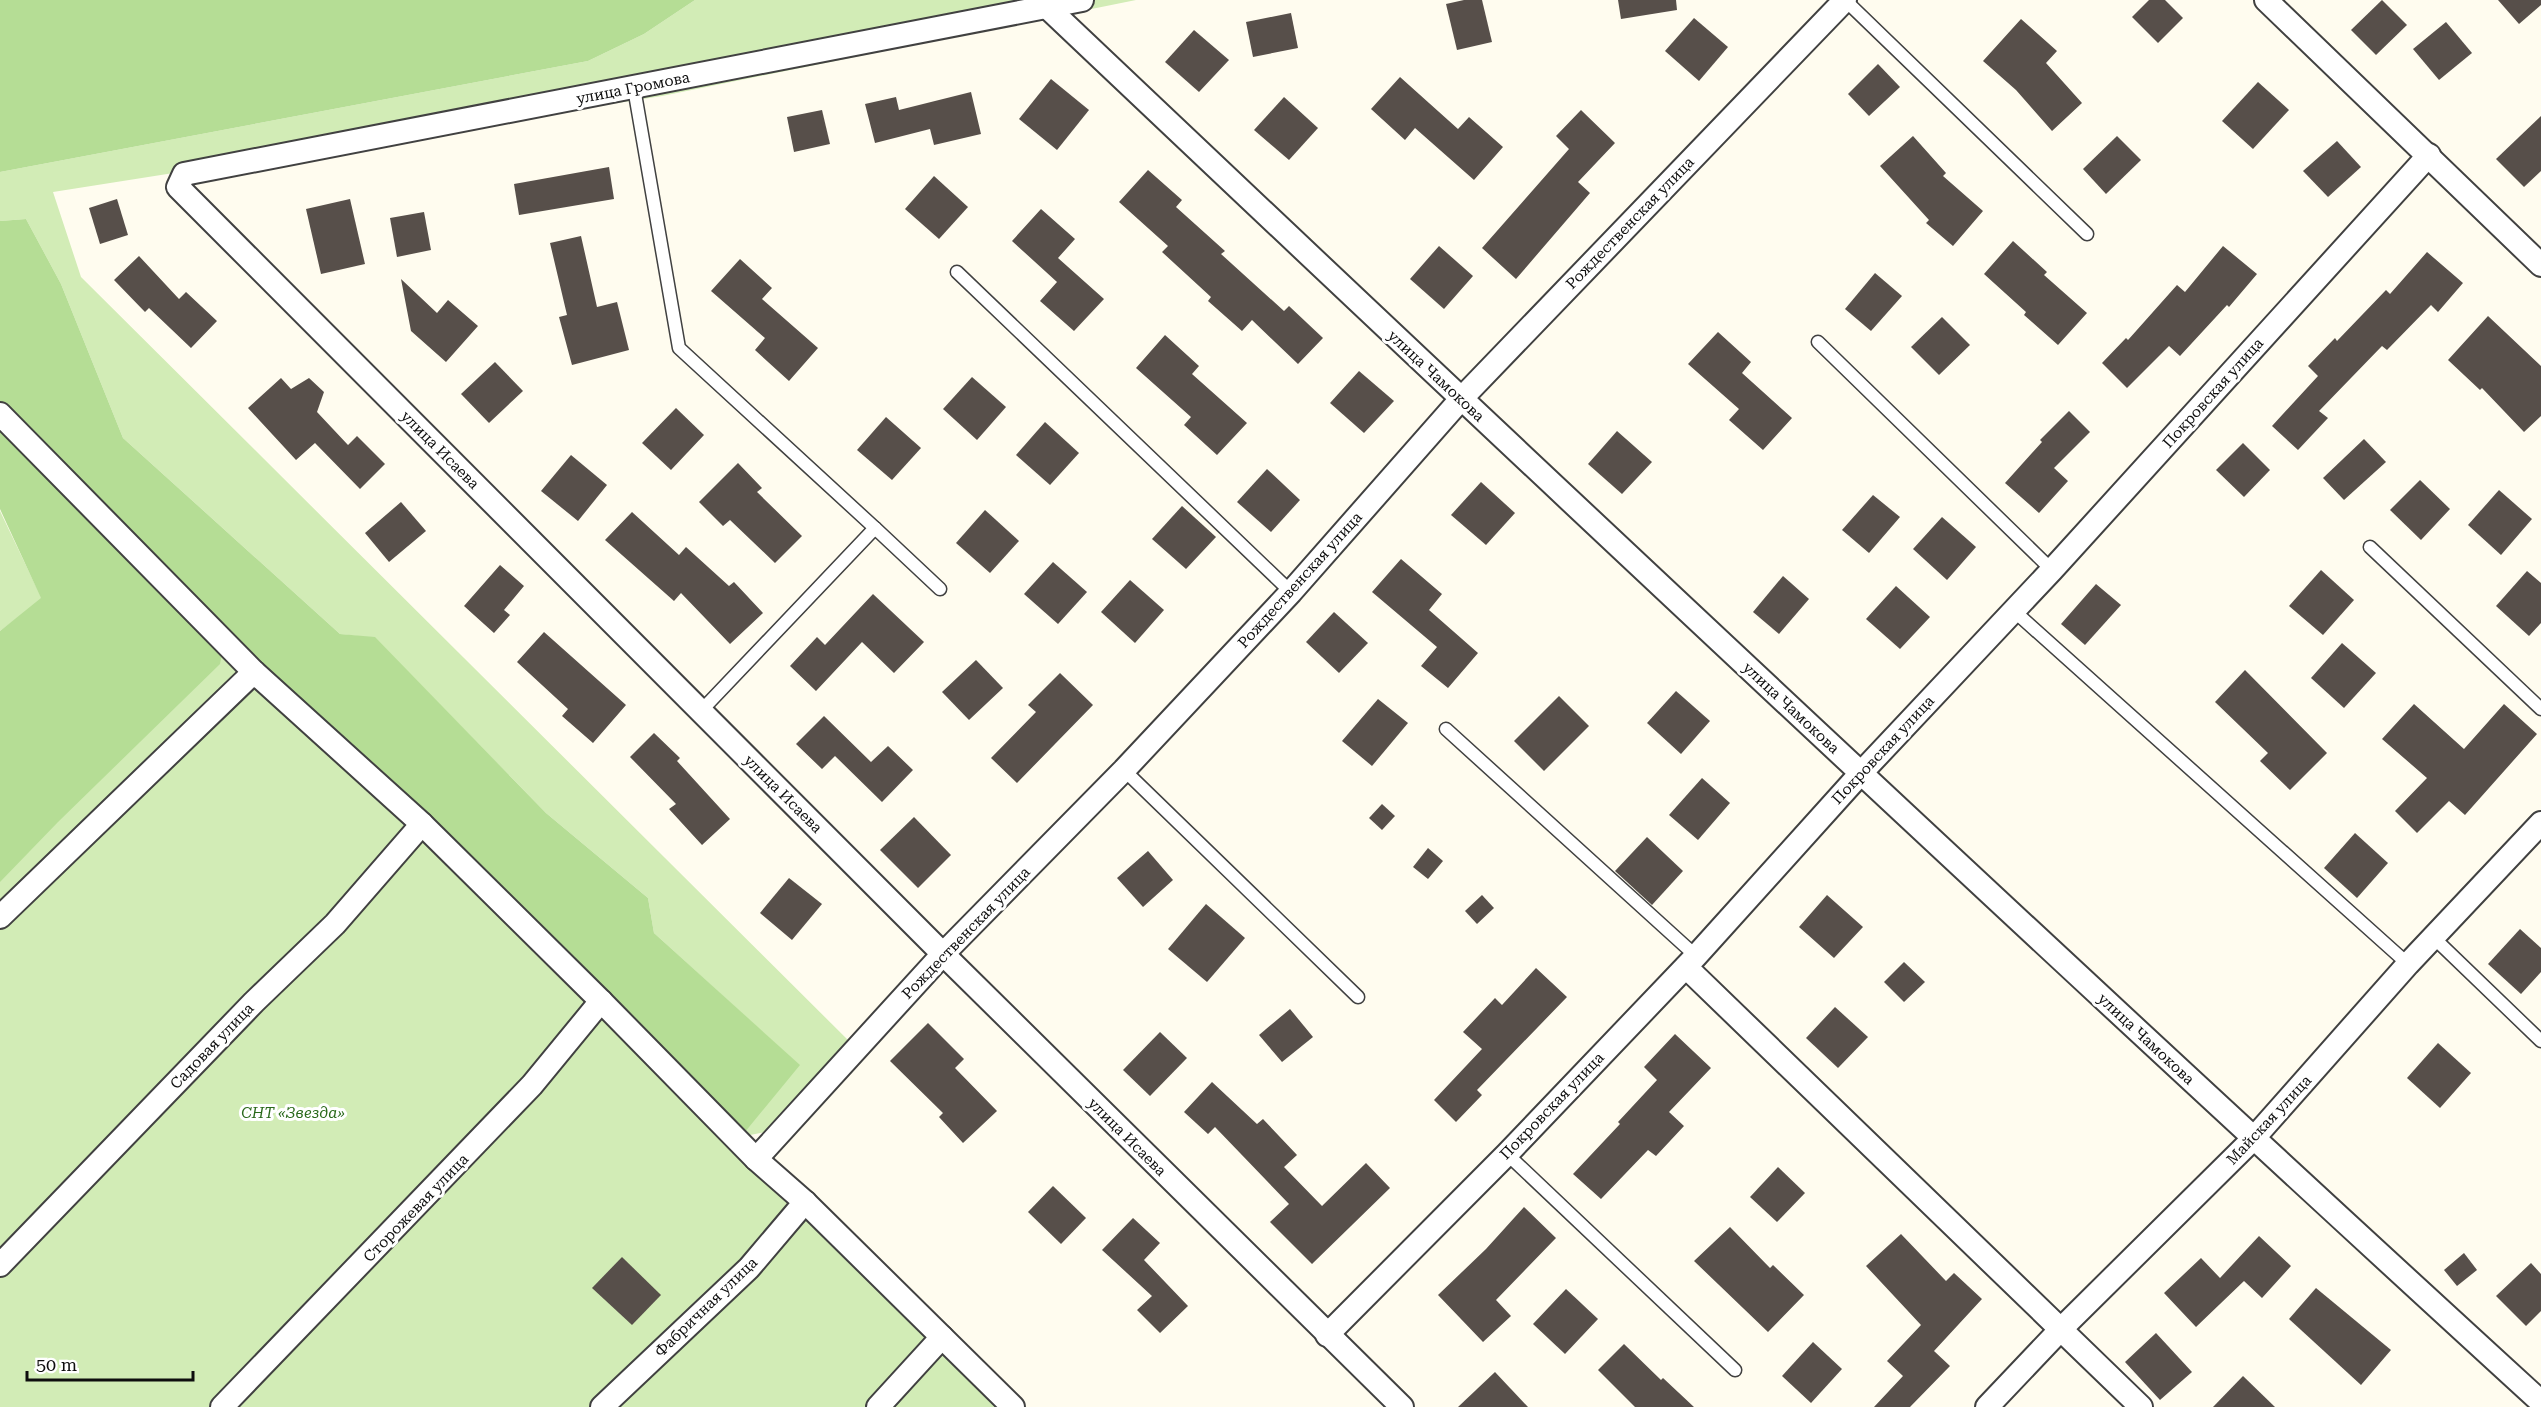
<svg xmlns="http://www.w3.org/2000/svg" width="2541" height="1407" font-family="'Roboto Serif',serif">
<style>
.green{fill:#d2ecb6}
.forest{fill:#b5dd95}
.building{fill:#574f4a}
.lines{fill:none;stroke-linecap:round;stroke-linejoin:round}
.service-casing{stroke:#414141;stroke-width:15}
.minor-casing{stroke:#414141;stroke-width:26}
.service{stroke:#fff;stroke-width:12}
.minor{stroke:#fff;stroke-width:22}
.labels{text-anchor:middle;stroke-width:6;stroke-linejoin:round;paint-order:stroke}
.street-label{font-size:15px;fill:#0e0e0e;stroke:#fff}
.park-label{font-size:15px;font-style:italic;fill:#2a691b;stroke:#fff}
</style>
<rect width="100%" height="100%" fill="#fffcef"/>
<!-- green -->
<g class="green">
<path d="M695,0H1136L662,96L53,192L81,277L855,1047L770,1131L740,1137L1017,1407H0V866L217,638L799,1065L654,933L648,898L546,813L375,638L340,634L123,438L61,284L26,219L0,221V172L588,61L644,34Z"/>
<path d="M0,511L42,599L0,631Z"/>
</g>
<!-- forest -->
<g class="forest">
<path d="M0,0H695L644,34L588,61L0,172Z"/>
<path d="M26,219L61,284L123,438L340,634L375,637L546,813L648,898L654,933L800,1065L740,1138L0,407V221Z"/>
<path d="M0,427L223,649L220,664L58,822L0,882V631L41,598L0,509Z"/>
</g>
<!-- building -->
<g class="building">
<path d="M1464,0H1482L1492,42L1457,50L1446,4Z"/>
<path d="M1618,0H1676L1677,10L1621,19Z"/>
<path d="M2149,0H2165L2183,18L2158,43L2132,17Z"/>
<path d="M2382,0L2407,25L2376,55L2351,30Z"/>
<path d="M2498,0H2541V5L2519,24Z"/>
<path d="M1291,13L1298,48L1253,57L1246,22Z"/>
<path d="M1694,18L1728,47L1699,81L1665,51Z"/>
<path d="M2021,19L2057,51L2046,63L2082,103L2052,131L2016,90L1983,61Z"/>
<path d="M2446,22L2472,53L2439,80L2413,49Z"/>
<path d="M1194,30L1229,60L1199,92L1165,62Z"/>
<path d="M1878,64L1900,87L1869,116L1848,94Z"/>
<path d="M1400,77L1458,129L1469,117L1503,147L1474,180L1415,128L1405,140L1371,109Z"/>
<path d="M1051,79L1089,110L1057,150L1019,119Z"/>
<path d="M2258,82L2289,110L2253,149L2222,121Z"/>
<path d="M971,92L981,134L934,145L930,129L875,143L865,104L896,97L899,110Z"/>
<path d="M1284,97L1318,128L1289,160L1254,130Z"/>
<path d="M822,110L830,144L794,152L787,117Z"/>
<path d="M1581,110L1615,143L1578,182L1590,193L1516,279L1482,248L1569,149L1556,136Z"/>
<path d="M2541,116V171L2524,187L2496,159Z"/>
<path d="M1913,136L1946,173L1943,176L1983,211L1953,246L1926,223L1929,220L1880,166Z"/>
<path d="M2117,136L2141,160L2106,194L2083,169Z"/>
<path d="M2337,141L2361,167L2328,197L2303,171Z"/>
<path d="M609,167L614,199L519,215L514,184Z"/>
<path d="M1148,170L1182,200L1176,207L1225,251L1221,254L1284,311L1289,306L1323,338L1298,364L1252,320L1242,331L1208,301L1211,297L1162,252L1168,246L1119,202Z"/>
<path d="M934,176L968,207L939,239L905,209Z"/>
<path d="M117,199L128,235L100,244L89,208Z"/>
<path d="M350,199L365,264L321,274L306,209Z"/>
<path d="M1041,209L1075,239L1058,258L1104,299L1074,331L1040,301L1057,282L1012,241Z"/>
<path d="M424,212L431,250L397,257L390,218Z"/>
<path d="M581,236L597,307L617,302L629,350L572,365L559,317L567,315L550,243Z"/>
<path d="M2013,241L2047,272L2044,275L2087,313L2058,345L2024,315L2026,312L1984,274Z"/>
<path d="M1439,246L1473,276L1444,309L1410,279Z"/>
<path d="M2223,246L2257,274L2229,307L2227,305L2180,356L2169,346L2127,388L2102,363L2126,338L2128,340L2177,285L2185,292Z"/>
<path d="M2427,252L2463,283L2438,312L2431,305L2387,350L2382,346L2319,411L2328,418L2298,450L2272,426L2318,376L2308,366L2335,338L2337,341L2386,290L2390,294Z"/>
<path d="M139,256L179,299L186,292L217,321L191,348L149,308L145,312L114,280Z"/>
<path d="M740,259L772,288L762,299L818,348L789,381L755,350L765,338L711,291Z"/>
<path d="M1875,273L1902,296L1871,331L1845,309Z"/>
<path d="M401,279L437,313L448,300L478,326L446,362L411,331Z"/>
<path d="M2488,316L2541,366V416L2524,432L2482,388L2480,390L2448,360Z"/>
<path d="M1942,317L1970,345L1939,375L1911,347Z"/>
<path d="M1718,332L1751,362L1742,373L1792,418L1763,450L1729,420L1739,409L1688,364Z"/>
<path d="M1165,335L1199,366L1192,374L1247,423L1217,455L1184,425L1191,417L1136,368Z"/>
<path d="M495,362L523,391L489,423L461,394Z"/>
<path d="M1359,371L1394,401L1364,433L1330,403Z"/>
<path d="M972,377L1006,407L977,440L943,409Z"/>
<path d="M281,378L291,389L309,378L324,392L317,412L348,445L357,436L385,464L360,489L315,443L296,460L248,408Z"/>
<path d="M676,408L704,435L671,470L642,443Z"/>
<path d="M2069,411L2090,432L2054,468L2068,481L2039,513L2005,483L2042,442L2040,440Z"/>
<path d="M886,417L921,448L892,480L857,450Z"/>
<path d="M1045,422L1079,453L1050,485L1016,455Z"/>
<path d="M1617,431L1652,462L1622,494L1588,464Z"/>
<path d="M2364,439L2386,462L2344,500L2323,478Z"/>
<path d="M2243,443L2270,470L2244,497L2216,470Z"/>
<path d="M571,455L607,485L578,521L541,491Z"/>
<path d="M738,463L762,488L757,492L802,536L775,563L730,520L723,526L699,502Z"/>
<path d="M1267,469L1300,500L1271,532L1237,502Z"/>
<path d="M2420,480L2450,509L2421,540L2390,510Z"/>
<path d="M1481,482L1515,513L1486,545L1451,515Z"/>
<path d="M2499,490L2532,519L2501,555L2468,525Z"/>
<path d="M1873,495L1900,517L1869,553L1842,530Z"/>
<path d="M401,502L426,531L389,562L365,533Z"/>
<path d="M1182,506L1216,537L1186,569L1152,539Z"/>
<path d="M985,510L1019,541L990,573L956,543Z"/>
<path d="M632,512L679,555L686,547L729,586L734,582L763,613L730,644L681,593L674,601L605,540Z"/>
<path d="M1942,517L1976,547L1947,580L1913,549Z"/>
<path d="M1401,559L1442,594L1429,610L1478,653L1448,688L1421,666L1437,647L1372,592Z"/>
<path d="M1053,562L1087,592L1058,624L1024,594Z"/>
<path d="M500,565L524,586L504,610L510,615L494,633L464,606Z"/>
<path d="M2321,570L2354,600L2323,635L2289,606Z"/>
<path d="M2527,571L2541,583V623L2529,636L2496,606Z"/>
<path d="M1783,576L1809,599L1779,634L1753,612Z"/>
<path d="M1130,580L1164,610L1135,643L1101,612Z"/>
<path d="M2096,584L2121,605L2085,645L2061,624Z"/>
<path d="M1896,586L1930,617L1900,649L1866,619Z"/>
<path d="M873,594L924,642L894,673L862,642L816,691L790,666L817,637L825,645Z"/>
<path d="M1334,612L1368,643L1339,673L1306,642Z"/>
<path d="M544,632L626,705L593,743L562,716L568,709L517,662Z"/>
<path d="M2342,643L2376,673L2344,708L2311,678Z"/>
<path d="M976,660L1003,688L969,720L942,692Z"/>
<path d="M2245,670L2327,753L2290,790L2260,761L2268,753L2215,702Z"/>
<path d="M1060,673L1093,705L1017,783L991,758L1036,712L1028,705Z"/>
<path d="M1676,691L1710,721L1681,754L1647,723Z"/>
<path d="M1559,696L1589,726L1544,771L1514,741Z"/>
<path d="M1378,699L1408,723L1372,766L1342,741Z"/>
<path d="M2414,704L2464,749L2504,704L2537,734L2465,815L2449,801L2417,833L2395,811L2427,778L2382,739Z"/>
<path d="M824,716L871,762L888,746L913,770L882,802L835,756L822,769L796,744Z"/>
<path d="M654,733L680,758L677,761L730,819L702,845L669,809L676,804L630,757Z"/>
<path d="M1702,778L1730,803L1698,840L1669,815Z"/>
<path d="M1382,804L1395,816L1382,830L1369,818Z"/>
<path d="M914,817L951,855L918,888L880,850Z"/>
<path d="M2355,833L2388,863L2357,898L2324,868Z"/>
<path d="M1647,837L1683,871L1652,905L1615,871Z"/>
<path d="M1428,848L1443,861L1428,879L1413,867Z"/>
<path d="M1148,851L1173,880L1143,907L1117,878Z"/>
<path d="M789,878L822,904L792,940L760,913Z"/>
<path d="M1482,895L1494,908L1477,924L1465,911Z"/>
<path d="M1827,895L1863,927L1834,958L1799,927Z"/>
<path d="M1206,904L1245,938L1207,982L1168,949Z"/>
<path d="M2520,929L2541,948V972L2521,994L2488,964Z"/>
<path d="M1904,962L1925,982L1904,1002L1884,982Z"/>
<path d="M1536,968L1567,997L1477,1090L1482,1095L1456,1122L1434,1100L1482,1049L1463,1032L1495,998L1502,1005Z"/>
<path d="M1835,1007L1868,1037L1838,1068L1806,1038Z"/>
<path d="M1290,1009L1313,1037L1282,1062L1259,1035Z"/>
<path d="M928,1023L964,1059L955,1068L997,1111L963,1143L939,1117L943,1113L890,1061Z"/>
<path d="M1160,1032L1187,1058L1150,1096L1123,1070Z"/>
<path d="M1675,1034L1711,1068L1669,1112L1684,1126L1656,1156L1648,1150L1601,1199L1573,1174L1620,1124L1618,1122L1657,1080L1644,1067Z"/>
<path d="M2438,1043L2471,1073L2440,1108L2407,1078Z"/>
<path d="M1212,1082L1257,1124L1263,1119L1297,1155L1284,1167L1322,1206L1366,1163L1390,1188L1312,1264L1270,1222L1289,1204L1215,1127L1208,1134L1184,1112Z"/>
<path d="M1778,1167L1805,1193L1777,1222L1750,1197Z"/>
<path d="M1053,1186L1086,1218L1061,1244L1028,1212Z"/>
<path d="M1524,1207L1556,1238L1496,1300L1511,1316L1483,1342L1438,1295L1486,1249Z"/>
<path d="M1133,1218L1160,1243L1144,1260L1188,1306L1160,1333L1137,1310L1152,1296L1102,1250Z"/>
<path d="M1730,1227L1770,1268L1773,1265L1804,1295L1768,1332L1694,1261Z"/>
<path d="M1901,1234L1946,1281L1954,1273L1982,1299L1934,1351L1950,1366L1910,1407H1874L1903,1376L1887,1361L1921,1325L1866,1266Z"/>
<path d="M2259,1236L2291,1266L2262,1298L2244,1281L2196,1327L2164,1293L2201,1258L2220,1278Z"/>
<path d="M2464,1253L2477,1270L2457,1286L2444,1270Z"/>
<path d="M622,1257L661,1295L632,1325L592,1288Z"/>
<path d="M2531,1263L2541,1274V1311L2526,1326L2496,1296Z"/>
<path d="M2316,1288L2391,1350L2361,1385L2289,1319Z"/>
<path d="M1566,1289L1598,1319L1565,1354L1533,1324Z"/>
<path d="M2156,1333L2192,1372L2160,1400L2125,1362Z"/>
<path d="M1813,1342L1842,1369L1811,1403L1782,1376Z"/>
<path d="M1624,1344L1661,1380L1663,1378L1694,1407H1635L1598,1370Z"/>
<path d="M1495,1372L1528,1407H1458Z"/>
<path d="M2243,1376L2275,1407H2213Z"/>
</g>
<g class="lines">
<!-- service casing -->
<g class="service-casing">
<g id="service">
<path d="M1845,0L2087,234"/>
<path d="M634,88L679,348L875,528"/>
<path d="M957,272L1291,592"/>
<path d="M1818,342L2052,570"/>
<path d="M2370,547L2541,709"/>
<path d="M2013,610L2408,964"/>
<path d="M701,711L875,528L940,589"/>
<path d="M1446,729L1696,956"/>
<path d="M1124,770L1358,997"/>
<path d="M2433,937L2541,1041"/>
<path d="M1507,1154L1735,1370"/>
</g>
</g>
<!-- minor casing -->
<g class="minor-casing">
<g id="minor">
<path d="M1082,0L184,174L178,187L943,954L1402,1407"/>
<path d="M2266,0L2541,265"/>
<path d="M1047,7C1542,476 2038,942 2541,1402"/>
<path d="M0,414L254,672L422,824L601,1001L756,1159L805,1202L1013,1407"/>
<path d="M0,917L254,672"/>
<path d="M1686,967L2141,1407"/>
<path d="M756,1159L943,954L1124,770L1291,592L1461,399L1845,0"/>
<path d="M0,1265L254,1002L335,924L422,824"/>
<path d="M1327,1335L1507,1154L1696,956L1861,773L2052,570L2429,155"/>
<path d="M222,1407L532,1085L601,1001"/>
<path d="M602,1407L749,1268L805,1202"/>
<path d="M878,1407L942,1337"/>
<path d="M1987,1407L2061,1329L2253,1139L2408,964L2541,823"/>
</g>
</g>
<!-- service -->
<use href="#service" class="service"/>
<!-- minor -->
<use href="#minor" class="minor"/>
</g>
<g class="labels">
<!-- street labels -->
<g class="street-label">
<text transform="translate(633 88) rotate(-11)" y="5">улица Громова</text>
<text transform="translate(1630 223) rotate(-46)" y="5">Рождественская улица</text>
<text transform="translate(1436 376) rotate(43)" y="5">улица Чамокова</text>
<text transform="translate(2213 393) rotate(-48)" y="5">Покровская улица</text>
<text transform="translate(440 450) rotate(45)" y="5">улица Исаева</text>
<text transform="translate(1300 580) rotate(-48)" y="5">Рождественская улица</text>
<text transform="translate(1791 708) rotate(43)" y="5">улица Чамокова</text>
<text transform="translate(1883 750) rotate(-47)" y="5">Покровская улица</text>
<text transform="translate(783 794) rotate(45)" y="5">улица Исаева</text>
<text transform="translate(966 933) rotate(-46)" y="5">Рождественская улица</text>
<text transform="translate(2146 1039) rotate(43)" y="5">улица Чамокова</text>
<text transform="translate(212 1046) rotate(-46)" y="5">Садовая улица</text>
<text transform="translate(1552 1106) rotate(-46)" y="5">Покровская улица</text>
<text transform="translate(2269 1120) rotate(-47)" y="5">Майская улица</text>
<text transform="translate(1127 1137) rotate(45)" y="5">улица Исаева</text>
<text transform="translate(416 1208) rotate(-46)" y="5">Сторожевая улица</text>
<text transform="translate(706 1307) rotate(-44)" y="5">Фабричная улица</text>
</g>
<!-- park labels -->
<g class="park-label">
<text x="293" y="1118">СНТ «Звезда»</text>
</g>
</g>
<!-- scale -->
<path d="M27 1371v9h166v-9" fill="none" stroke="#0e0e0e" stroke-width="3"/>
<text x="36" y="1371" font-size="18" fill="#0e0e0e" stroke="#ffffff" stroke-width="4.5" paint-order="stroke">50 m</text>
</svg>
